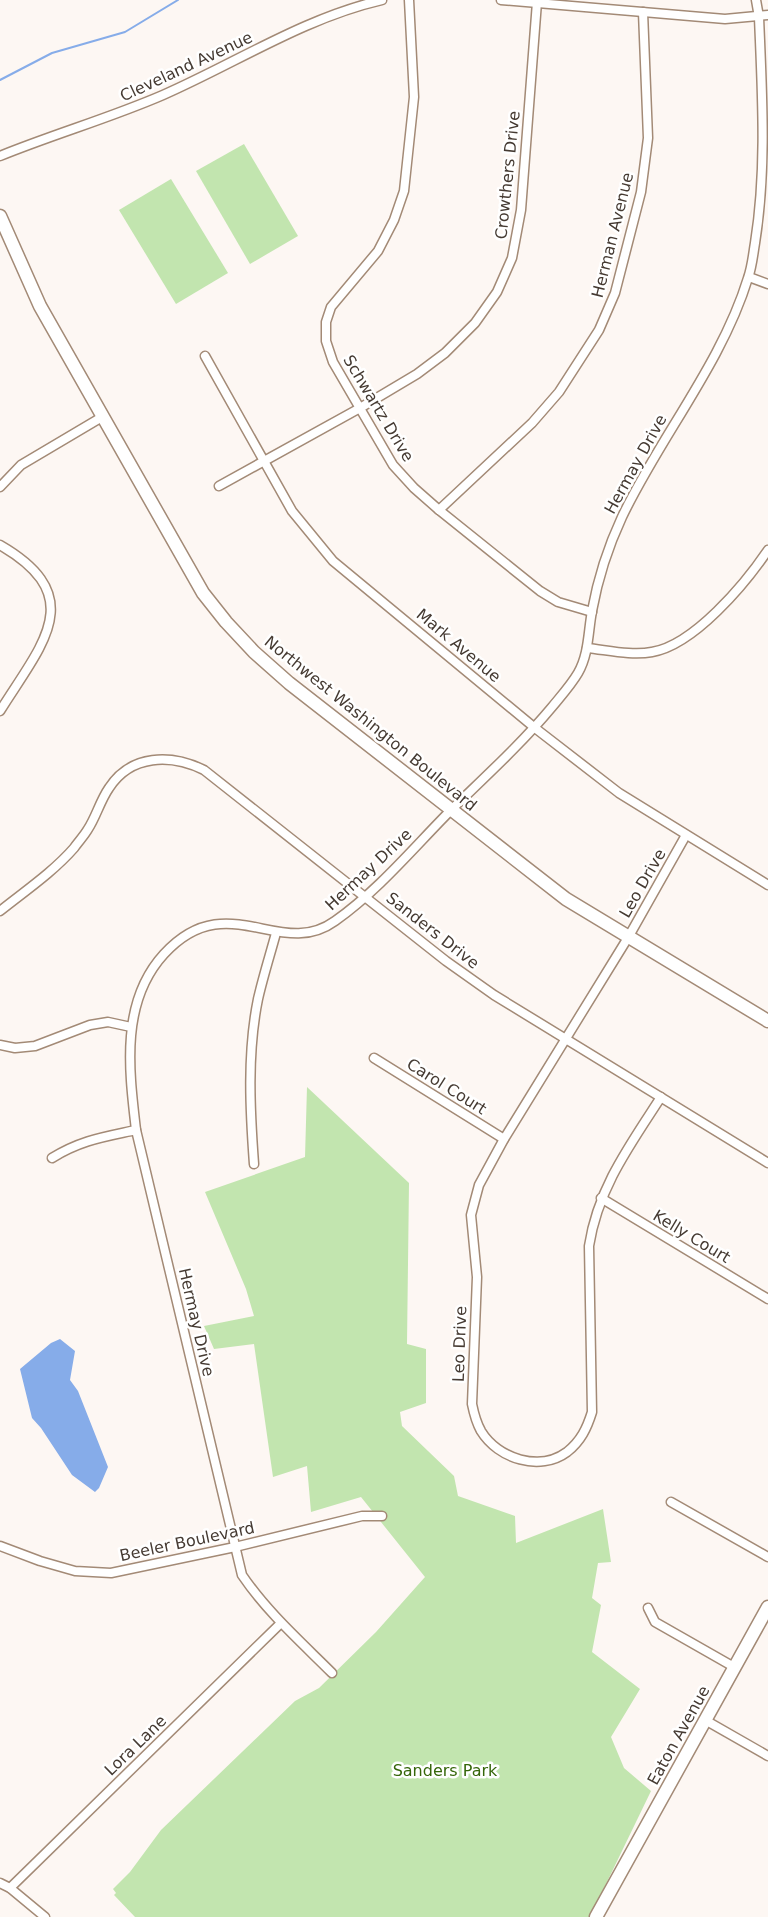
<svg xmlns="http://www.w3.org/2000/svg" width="768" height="1917" font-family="'DejaVu Sans',sans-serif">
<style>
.green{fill:#c2e5af}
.water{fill:#86ace9}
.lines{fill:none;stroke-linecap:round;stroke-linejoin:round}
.stream{stroke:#86ace9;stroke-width:2}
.street-casing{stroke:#a38a76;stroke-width:11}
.secondary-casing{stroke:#a38a76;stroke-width:15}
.street{stroke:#fff;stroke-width:8}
.secondary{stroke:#fff;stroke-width:12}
.labels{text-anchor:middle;stroke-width:5;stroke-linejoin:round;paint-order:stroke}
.street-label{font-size:16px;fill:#453a32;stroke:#fff}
.park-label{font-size:16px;fill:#356609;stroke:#fff}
</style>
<rect width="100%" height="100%" fill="#fdf7f3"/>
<!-- green -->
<g class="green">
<path d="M244,144L298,236L250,264L196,171Z"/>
<path d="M171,179L228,273L176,304L119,210Z"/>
<path d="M307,1087L409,1183L407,1344L426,1349V1403L400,1412L402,1426L454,1476L458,1496L515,1516L516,1543L603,1509L611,1562L598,1563L592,1598L601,1605L592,1652L640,1689L611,1737L624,1768L651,1791L590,1917H135L114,1895L116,1893L113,1889L130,1872L161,1830L295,1701L319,1688L376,1632L425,1577L361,1497L311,1512L307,1466L273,1477L254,1344L214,1349L204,1326L254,1316L246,1289L205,1192L305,1157Z"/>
</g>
<!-- water -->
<path class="water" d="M60,1339L75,1351L70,1380L78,1391L108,1467L99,1488L95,1492L72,1475L41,1428L32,1418L20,1369L51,1343Z"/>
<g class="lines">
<!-- stream -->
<path class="stream" d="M0,80L52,53L125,32L178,0"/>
<!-- street casing -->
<g class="street-casing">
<g id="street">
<path d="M409,0L414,97L404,191L394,220L378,251L331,307L326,322V341L333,362L393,465L414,488L439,510L540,591L558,602L592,612"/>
<path d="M501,0L725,19L768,15"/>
<path d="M0,156C54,134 110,118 163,95C236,63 304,18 382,0"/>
<path d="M749,277L768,284"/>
<path d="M205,356L292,511L333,561L535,728L619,793L768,885"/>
<path d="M219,486L360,408L417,374L445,353L475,323L497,292L512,258L521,210L537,2"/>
<path d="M0,487L21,465L102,417"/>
<path d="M439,510L532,423L559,392L599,330L615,293L641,192L648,138L643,12"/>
<path d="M0,545C90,597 41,645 0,711"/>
<path d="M587,648C607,650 632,656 652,652C694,645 745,584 768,550"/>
<path d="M0,911C25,891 53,872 74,848C78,842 84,836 88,829C96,817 100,801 109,788C131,754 171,754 204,770L446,961L494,995L768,1163"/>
<path d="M0,1045L15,1048L35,1046L90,1025L108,1022L131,1027"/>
<path d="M374,1058L504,1139"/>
<path d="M661,1097C630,1145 598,1188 589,1246L592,1412C587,1428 581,1441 567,1452C540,1472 498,1459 481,1431C476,1422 474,1414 472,1404L477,1277L471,1215L479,1185L504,1139L629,936L686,835"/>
<path d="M52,1158C81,1140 104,1137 136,1130"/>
<path d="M254,1164C250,1110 247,1053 258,999C263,977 270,955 276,933"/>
<path d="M601,1198L768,1299"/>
<path d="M671,1502L768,1557"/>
<path d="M0,1546L40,1561L75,1571L111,1573L235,1547L362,1516H382"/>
<path d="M648,1608L655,1622L734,1667"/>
<path d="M332,1673C301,1642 267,1612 242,1575L136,1130C129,1070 120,1002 164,954C227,885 280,961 335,921C379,890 415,846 453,808C487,775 522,743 552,707C561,696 571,685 578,673C589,654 588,632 592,611C598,578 608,547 622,517C660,437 722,363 748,278C752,267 753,255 755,243C767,168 762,92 759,17L756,0"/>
<path d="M705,1720L768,1756"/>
<path d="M0,1883L10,1888L45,1917"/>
<path d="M10,1888L281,1623"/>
</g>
</g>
<!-- secondary casing -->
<g class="secondary-casing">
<g id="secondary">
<path d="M0,216L40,306L203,593L226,622L254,652L289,683L566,899L768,1021"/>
<path d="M596,1917L768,1607"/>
</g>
</g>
<!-- street -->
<use href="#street" class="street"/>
<!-- secondary -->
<use href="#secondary" class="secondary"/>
</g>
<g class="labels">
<!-- street labels -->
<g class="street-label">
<text transform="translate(186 66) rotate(-25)" y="6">Cleveland Avenue</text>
<text transform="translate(507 175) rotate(-84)" y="6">Crowthers Drive</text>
<text transform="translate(612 235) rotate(-76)" y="6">Herman Avenue</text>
<text transform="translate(379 408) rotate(59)" y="6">Schwartz Drive</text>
<text transform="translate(635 464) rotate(-61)" y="6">Hermay Drive</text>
<text transform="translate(459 645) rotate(40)" y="6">Mark Avenue</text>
<text transform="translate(371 723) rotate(39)" y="6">Northwest Washington Boulevard</text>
<text transform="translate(368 869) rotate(-43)" y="6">Hermay Drive</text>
<text transform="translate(642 883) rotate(-60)" y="6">Leo Drive</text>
<text transform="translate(433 930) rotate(38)" y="6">Sanders Drive</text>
<text transform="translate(447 1086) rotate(32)" y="6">Carol Court</text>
<text transform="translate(692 1236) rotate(31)" y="6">Kelly Court</text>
<text transform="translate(197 1322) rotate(77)" y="6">Hermay Drive</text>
<text transform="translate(459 1344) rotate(-88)" y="6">Leo Drive</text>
<text transform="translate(187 1541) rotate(-12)" y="6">Beeler Boulevard</text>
<text transform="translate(678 1735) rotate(-61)" y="6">Eaton Avenue</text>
<text transform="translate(135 1745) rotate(-44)" y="6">Lora Lane</text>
</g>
<!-- park labels -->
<g class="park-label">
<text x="445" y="1776">Sanders Park</text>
</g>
</g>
</svg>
